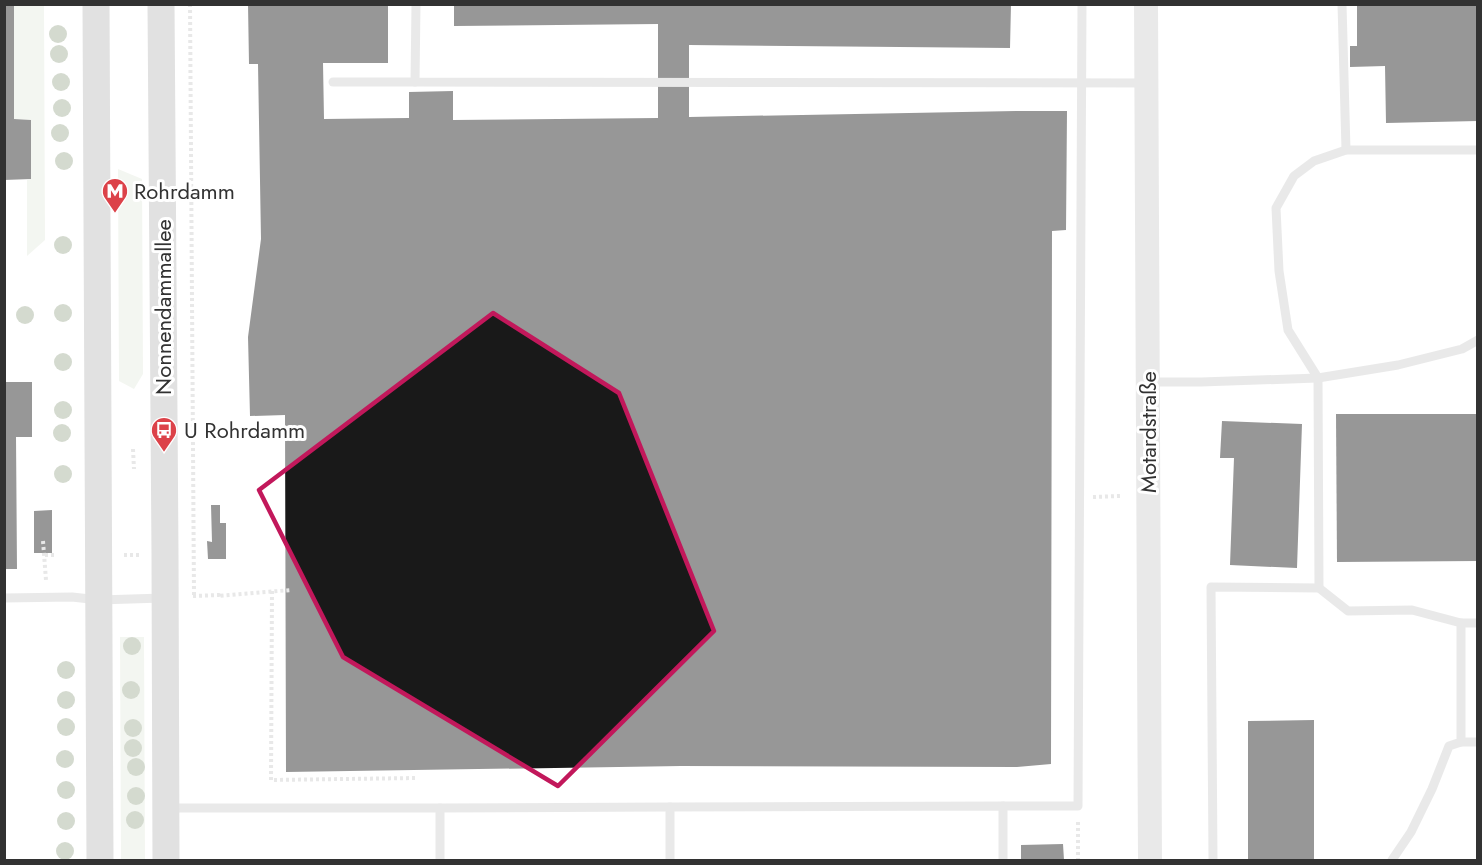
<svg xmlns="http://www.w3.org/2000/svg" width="1482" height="865" font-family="Jost,sans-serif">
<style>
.green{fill:#e5ebdf}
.building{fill:#191919}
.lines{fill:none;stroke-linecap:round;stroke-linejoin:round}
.path{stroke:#ccc;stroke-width:4;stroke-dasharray:3 3;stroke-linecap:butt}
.service{stroke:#cfcfcf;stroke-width:9}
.tertiary{stroke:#cfcfcf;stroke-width:24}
.secondary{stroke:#bcbcbc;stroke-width:27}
.tree{fill:#a1ae96}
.marked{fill:none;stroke:#c2185b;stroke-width:4.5;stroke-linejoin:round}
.labels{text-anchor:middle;stroke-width:6;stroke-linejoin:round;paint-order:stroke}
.poi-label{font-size:22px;fill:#323232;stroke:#fff;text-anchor:start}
.street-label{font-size:22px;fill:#323232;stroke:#fff}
</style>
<rect width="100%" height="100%" fill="#fff"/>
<!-- green -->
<g class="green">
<path d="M14,5H44L45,240L27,256V180L31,179V120L14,119Z"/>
<path d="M118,169L142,179L143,374L134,389L119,381Z"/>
<path d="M120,637H144L145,860H121Z"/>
</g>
<!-- building -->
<g class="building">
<path d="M4,4H14V119L31,120V179L4,180Z"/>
<path d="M248,4H388V63H323L324,119L409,118V92L453,91V120L658,118V24L454,26V4H1011L1010,48L689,45V117L1016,111H1067L1066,230L1052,231L1051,764L1017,767L681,766L286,772L285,415L250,416L248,337L261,239L258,64H249Z"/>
<path d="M1357,4H1478V121L1386,123L1385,66L1350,67V46H1357Z"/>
<path d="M4,382H32V437H16L17,569H4Z"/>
<path d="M1336,414H1478V561L1337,562Z"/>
<path d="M1222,421L1302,424L1297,568L1230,565L1234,458H1220Z"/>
<path d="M211,505H220V523H226V559H208L207,541L212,542Z"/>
<path d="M52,510V553H34V511Z"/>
<path d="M1314,720V860H1248V721Z"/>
<path d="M1063,844L1064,860H1021V845Z"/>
</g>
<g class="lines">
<!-- path -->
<g class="path">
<path d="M190,4L194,596"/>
<path d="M133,449L134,469"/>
<path d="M1093,497L1120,496"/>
<path d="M43,541L46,580"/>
<path d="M45,555H55"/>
<path d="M124,555H140"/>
<path d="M272,591L271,780L415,778"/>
<path d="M193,596L219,595L218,596L291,590"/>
<path d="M1078,822V860"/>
</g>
<!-- service -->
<g class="service">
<path d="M416,4L415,82L1146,83"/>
<path d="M1342,4L1346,150"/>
<path d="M333,82H415"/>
<path d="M1150,382H1201L1318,378L1398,365L1462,349L1478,340"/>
<path d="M1319,588L1318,378L1288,330L1279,271L1276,208L1294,176L1314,161L1346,150H1478"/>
<path d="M4,598L72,597L99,600L163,598"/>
<path d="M1461,742H1478"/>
<path d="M1003,806H1078L1082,4"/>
<path d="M169,808H440"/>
<path d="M440,860V808L670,807"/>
<path d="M670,860V807L1003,806V860"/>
<path d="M1213,860L1211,587L1319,588L1348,611L1412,610L1461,623H1478"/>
<path d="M1392,860L1411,832L1432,789L1449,746L1461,742V623"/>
</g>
<!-- tertiary -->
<path class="tertiary" d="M1146,4L1150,860"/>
<!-- secondary -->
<g class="secondary">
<path d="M96,4L100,860"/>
<path d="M161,4L165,555L166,860"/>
</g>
</g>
<!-- trees -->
<g class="tree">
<circle cx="58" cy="34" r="9"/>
<circle cx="59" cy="54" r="9"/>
<circle cx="61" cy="82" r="9"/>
<circle cx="62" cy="108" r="9"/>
<circle cx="60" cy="133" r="9"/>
<circle cx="64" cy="161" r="9"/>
<circle cx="63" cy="245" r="9"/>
<circle cx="63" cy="313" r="9"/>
<circle cx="25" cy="315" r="9"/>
<circle cx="63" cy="362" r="9"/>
<circle cx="63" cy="410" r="9"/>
<circle cx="62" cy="433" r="9"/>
<circle cx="63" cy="474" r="9"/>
<circle cx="132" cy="646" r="9"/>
<circle cx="66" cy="670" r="9"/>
<circle cx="131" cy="690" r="9"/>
<circle cx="66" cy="700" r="9"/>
<circle cx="66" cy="727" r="9"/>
<circle cx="133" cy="728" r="9"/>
<circle cx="133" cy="748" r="9"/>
<circle cx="65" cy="759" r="9"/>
<circle cx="136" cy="767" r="9"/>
<circle cx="66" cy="790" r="9"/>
<circle cx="136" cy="796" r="9"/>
<circle cx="135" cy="820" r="9"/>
<circle cx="66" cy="821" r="9"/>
<circle cx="65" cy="851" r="9"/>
</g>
<!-- marked area -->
<path d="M0 0H1482V865H0ZM493,313L619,393L714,631L558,786L343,657L259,490Z" fill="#fff" fill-opacity=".55" fill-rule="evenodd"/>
<path class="marked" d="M493,313L619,393L714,631L558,786L343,657L259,490Z"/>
<!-- icons -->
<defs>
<g id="metro-pin" transform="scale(1.35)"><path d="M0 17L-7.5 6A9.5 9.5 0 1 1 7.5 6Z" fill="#dc4249" stroke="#fff"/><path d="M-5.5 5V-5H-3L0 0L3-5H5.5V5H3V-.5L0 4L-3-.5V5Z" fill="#fff"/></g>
<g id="bus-pin" transform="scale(1.35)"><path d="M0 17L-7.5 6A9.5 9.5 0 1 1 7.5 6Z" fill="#dc4249" stroke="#fff"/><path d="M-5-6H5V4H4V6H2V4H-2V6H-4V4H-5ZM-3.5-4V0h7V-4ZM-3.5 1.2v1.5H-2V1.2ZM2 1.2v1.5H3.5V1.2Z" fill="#fff"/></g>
</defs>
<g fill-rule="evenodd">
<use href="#metro-pin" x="115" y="191"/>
<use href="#bus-pin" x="164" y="430"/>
</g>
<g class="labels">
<!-- poi labels -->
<g class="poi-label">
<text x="134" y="199">Rohrdamm</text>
<text x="184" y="438">U Rohrdamm</text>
</g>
<!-- street labels -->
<g class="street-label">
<text transform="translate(163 307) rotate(-90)" y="8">Nonnendammallee</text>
<text transform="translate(1148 432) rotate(-90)" y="8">Motardstraße</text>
</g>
</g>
<!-- border -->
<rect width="1482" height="865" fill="none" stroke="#323232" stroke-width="12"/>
</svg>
